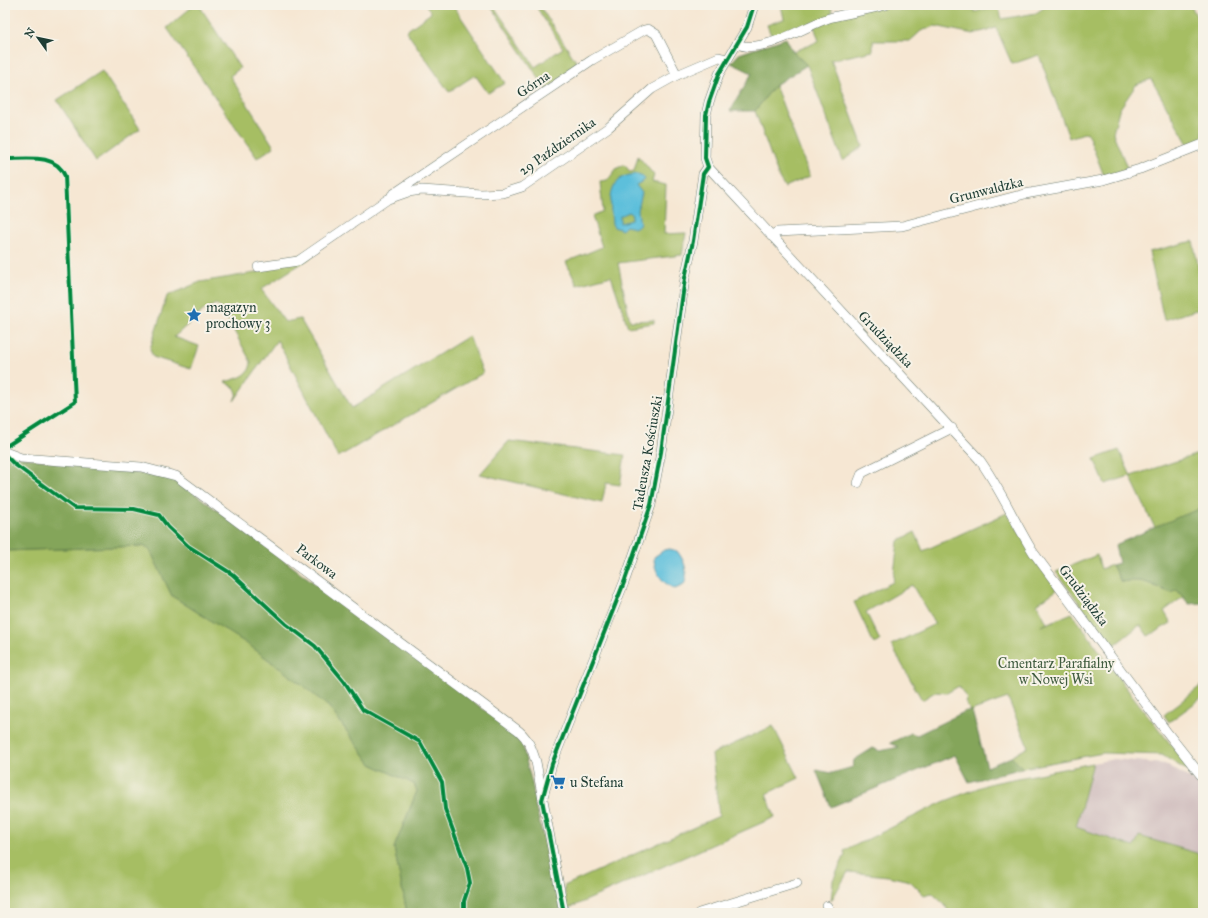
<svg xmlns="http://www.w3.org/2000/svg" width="1208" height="918" font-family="'IM FELL Great Primer',serif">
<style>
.industrial{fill:#d1bfbf}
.green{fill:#a6be64;stroke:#627e4c}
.forest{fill:#84a55a;stroke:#527147}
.water{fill:#5dbfdb;stroke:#3e7e88;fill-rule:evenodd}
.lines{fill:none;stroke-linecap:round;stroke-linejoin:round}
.minor-casing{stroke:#6a786c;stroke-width:10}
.minor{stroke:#fff;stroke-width:9}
.cycleway-casing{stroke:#f7f3e8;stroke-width:6}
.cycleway{stroke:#00873e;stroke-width:4}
.labels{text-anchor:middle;stroke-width:4;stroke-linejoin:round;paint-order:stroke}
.street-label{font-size:14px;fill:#1f3d34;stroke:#f7f3e8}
.poi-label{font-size:14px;fill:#1f3d34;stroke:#f7f3e8;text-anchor:start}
.park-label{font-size:14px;fill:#415d40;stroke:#f7f3e8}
</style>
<rect width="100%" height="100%" fill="#f7f3e8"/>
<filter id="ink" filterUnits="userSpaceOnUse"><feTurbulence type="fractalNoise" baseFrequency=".025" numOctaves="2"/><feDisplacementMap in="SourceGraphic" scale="8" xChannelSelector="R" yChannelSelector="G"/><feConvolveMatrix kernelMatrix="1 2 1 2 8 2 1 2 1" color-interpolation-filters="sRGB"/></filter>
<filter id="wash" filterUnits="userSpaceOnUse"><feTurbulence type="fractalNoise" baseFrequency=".012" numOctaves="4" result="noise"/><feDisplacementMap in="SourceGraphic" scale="16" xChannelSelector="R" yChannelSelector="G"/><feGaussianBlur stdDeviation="0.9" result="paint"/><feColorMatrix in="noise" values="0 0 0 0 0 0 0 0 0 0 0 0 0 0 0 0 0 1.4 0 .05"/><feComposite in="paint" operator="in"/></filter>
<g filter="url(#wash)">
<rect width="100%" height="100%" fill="#f6e7d3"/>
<!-- industrial -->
<path class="industrial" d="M1114,759L1165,764L1203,786V855L1139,836L1135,847L1076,827L1093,763Z"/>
<!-- green -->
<g class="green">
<path d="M194,5H199L240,68L230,76L274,147L257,158L167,28Z"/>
<path d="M426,5H453L505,83L488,93L475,75L449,92L406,31L431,13Z"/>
<path d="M490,5H493L535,67L563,48L535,5H539L579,66L546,89Z"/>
<path d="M781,5H831L833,15L880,5H971L975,12L998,5L1002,19L1036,13L1048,5H1190L1203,27V141L1189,146L1151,79L1136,85L1119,110L1113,133L1128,170L1104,176L1087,132L1069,138L1039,55L1012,64L996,28L973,34L935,26L921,31L910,41H873V51L831,60L863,146L843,161L807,65L793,52L819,41L813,23L772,38L767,25L784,19Z"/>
<path d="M102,71L140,129L96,161L57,100Z"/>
<path d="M775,85L810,176L785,187L779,178L755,111Z"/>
<path d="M638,156L654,175L652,182L666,185L664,234L686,233L682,255L618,263L630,321L654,320V323L628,327L611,276L577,285L566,262L602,247L592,216L603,211L600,182L607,181L617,168L625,165L630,172L634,171Z"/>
<path d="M1193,241L1203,289V308L1164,320L1149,252Z"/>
<path d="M308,252L315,255L261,289L285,322L300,319L352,408L469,336L483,373L338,457L277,340L234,401L237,393L235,388L225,382C237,378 250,377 251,362L222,309L216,304L204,310L174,337L199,346L191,369L153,357L150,349L167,296L200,282L255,273Z"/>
<path d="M509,441L625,455L620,485L606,483L602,503L480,474Z"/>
<path d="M1119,450L1131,476L1198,454L1203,467V508L1155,528L1130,476L1105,484L1094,459Z"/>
<path d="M1007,513L1057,590L1037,604L1047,623L1042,626L1072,613L1124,685L1187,765L1188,771L1162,755L1103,753L1023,768L1011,757L1028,747L1008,698L970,711L965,701L967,699L959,686L947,693L935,692L922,700L891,645L935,624L912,585L866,612L880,641L874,644L854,602L893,582L898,541L915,532L923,551Z"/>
<path d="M143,546L150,550L172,596L249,645L302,685L329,707L371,764L414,784L417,791L394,848L407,913H5V551Z"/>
<path d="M1097,555L1101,569L1112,565L1121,582C1148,578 1148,585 1172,593L1177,589L1183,597L1164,611L1171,623L1148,636L1140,625L1112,647L1056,572Z"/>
<path d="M1203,684V697L1169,722L1164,715Z"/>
<path d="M773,726L799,778L766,794L775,817L567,909L564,886L719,816L712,754Z"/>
<path d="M1093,763L1076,827L1134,847L1139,836L1203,855V913H949L945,905L932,893L924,895L910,881L888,876L848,872L831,901L833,880L845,855L844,851L943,802L988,784Z"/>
</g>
<!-- forest -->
<g class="forest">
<path d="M786,38L793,52L807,65L775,85L755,111H730L752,73L731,63L739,54Z"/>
<path d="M5,455L174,478L522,738C524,761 534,781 535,804L562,913H407L394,848L417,791L414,784L371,764L329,707L302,685L249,645L172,596L150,550L143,546L5,551Z"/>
<path d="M1203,508V603L1189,604L1177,590L1172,593C1148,585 1148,578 1121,582L1112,565L1119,563L1115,545L1183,515Z"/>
<path d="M966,711H972L987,767L1011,757L1023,768L969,782L955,755L831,807L816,770L832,773L853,767L854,760L873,748L880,751L899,747L890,743L911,733L917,735Z"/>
</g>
<!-- water -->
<g class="water">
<path d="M638,174L643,176L645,180L636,185L642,193L638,210L640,225L634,228L626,226L622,230L614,227L612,224C610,200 606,175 638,174ZM629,212L632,214L631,220L620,223V216Z"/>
<path d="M670,549L677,551C685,561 689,573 684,585L675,589C662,583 654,572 654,557L664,550Z"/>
</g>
</g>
<g filter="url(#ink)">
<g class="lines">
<!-- minor casing -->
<g class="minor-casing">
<g id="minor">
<path d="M754,5L747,27L719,74L709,102L706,115L705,158L708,167L979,459C1000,488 1014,521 1033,552L1166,731L1203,778"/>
<path d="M737,44C762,55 805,26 829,18C848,13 867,10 886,5"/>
<path d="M392,195L592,60L644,30L648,29L656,34L677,75"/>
<path d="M771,236L777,232L902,226L1025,194L1103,180L1140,169L1203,144"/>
<path d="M258,267L298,261L388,199L408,192L422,190L481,194L503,193L522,187L609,127L652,89L677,75L719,57L727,59"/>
<path d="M5,452L21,458L141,467L176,476L519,731C529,740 532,749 536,762L564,913"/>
<path d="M858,483L862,473L952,428"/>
<path d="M543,797L552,764L625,580L651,505L661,452L685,278L693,241L703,174L708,167"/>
<path d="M827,906L831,913"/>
<path d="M699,913L797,883"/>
</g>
</g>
<!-- minor -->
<use href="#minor" class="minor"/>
<!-- cycleway casing -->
<g class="cycleway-casing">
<g id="cycleway">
<path d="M5,159C26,159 56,153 65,176L75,402L5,447"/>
<path d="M5,455L14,464L74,508L134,509L159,515L168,527L188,546L232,574L286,624L315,646L344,681L363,710L420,742L442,782L445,809L467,868L470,883L464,901V913"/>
<path d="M564,913L542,800L552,764L625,580L651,505L661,452L685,278L693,241L703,174L708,167L705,158L706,115L709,102L719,74L747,27L754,5"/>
</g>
</g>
<!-- cycleway -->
<use href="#cycleway" class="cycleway"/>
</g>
</g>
<!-- icons -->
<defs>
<g id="sight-bare" transform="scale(1.2)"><path d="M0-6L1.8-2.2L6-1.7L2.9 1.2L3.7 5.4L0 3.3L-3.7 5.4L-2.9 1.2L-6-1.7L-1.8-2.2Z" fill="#1f6fb2" stroke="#f7f3e8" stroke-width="2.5" paint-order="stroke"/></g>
<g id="supermarket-bare" transform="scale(1.2)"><path d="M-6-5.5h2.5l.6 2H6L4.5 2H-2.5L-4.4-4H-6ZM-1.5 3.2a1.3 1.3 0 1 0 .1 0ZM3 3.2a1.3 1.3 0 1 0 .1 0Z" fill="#1f6fb2" stroke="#f7f3e8" stroke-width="2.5" paint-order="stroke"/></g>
</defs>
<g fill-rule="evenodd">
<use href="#sight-bare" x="194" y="315"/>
<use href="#supermarket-bare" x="558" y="782"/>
</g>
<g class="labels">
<!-- street labels -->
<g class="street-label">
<text transform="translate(533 84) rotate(-34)" y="5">Górna</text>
<text transform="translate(557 146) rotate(-35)" y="5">29 Października</text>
<text transform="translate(986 190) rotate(-14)" y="5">Grunwaldzka</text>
<text transform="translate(886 339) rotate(46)" y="5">Grudziądzka</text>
<text transform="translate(647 453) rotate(-80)" y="5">Tadeusza Kościuszki</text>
<text transform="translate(317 561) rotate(37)" y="5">Parkowa</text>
<text transform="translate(1084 595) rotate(53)" y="5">Grudziądzka</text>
</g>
<!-- poi labels -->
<g class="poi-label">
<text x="206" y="312">magazyn<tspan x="206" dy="16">prochowy 3</tspan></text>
<text x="570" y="787">u Stefana</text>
</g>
<!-- park labels -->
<g class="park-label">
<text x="1056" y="668">Cmentarz Parafialny<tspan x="1056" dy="16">w Nowej Wsi</tspan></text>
</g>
</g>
<!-- margin -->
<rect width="1208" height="918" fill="none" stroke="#f7f3e8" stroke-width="20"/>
<!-- north arrow -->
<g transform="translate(38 38) rotate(303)" stroke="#f7f3e8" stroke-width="3" paint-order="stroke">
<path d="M0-3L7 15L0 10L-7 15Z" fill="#1f3d34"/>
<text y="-6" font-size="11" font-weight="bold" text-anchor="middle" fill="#1f3d34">N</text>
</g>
</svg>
